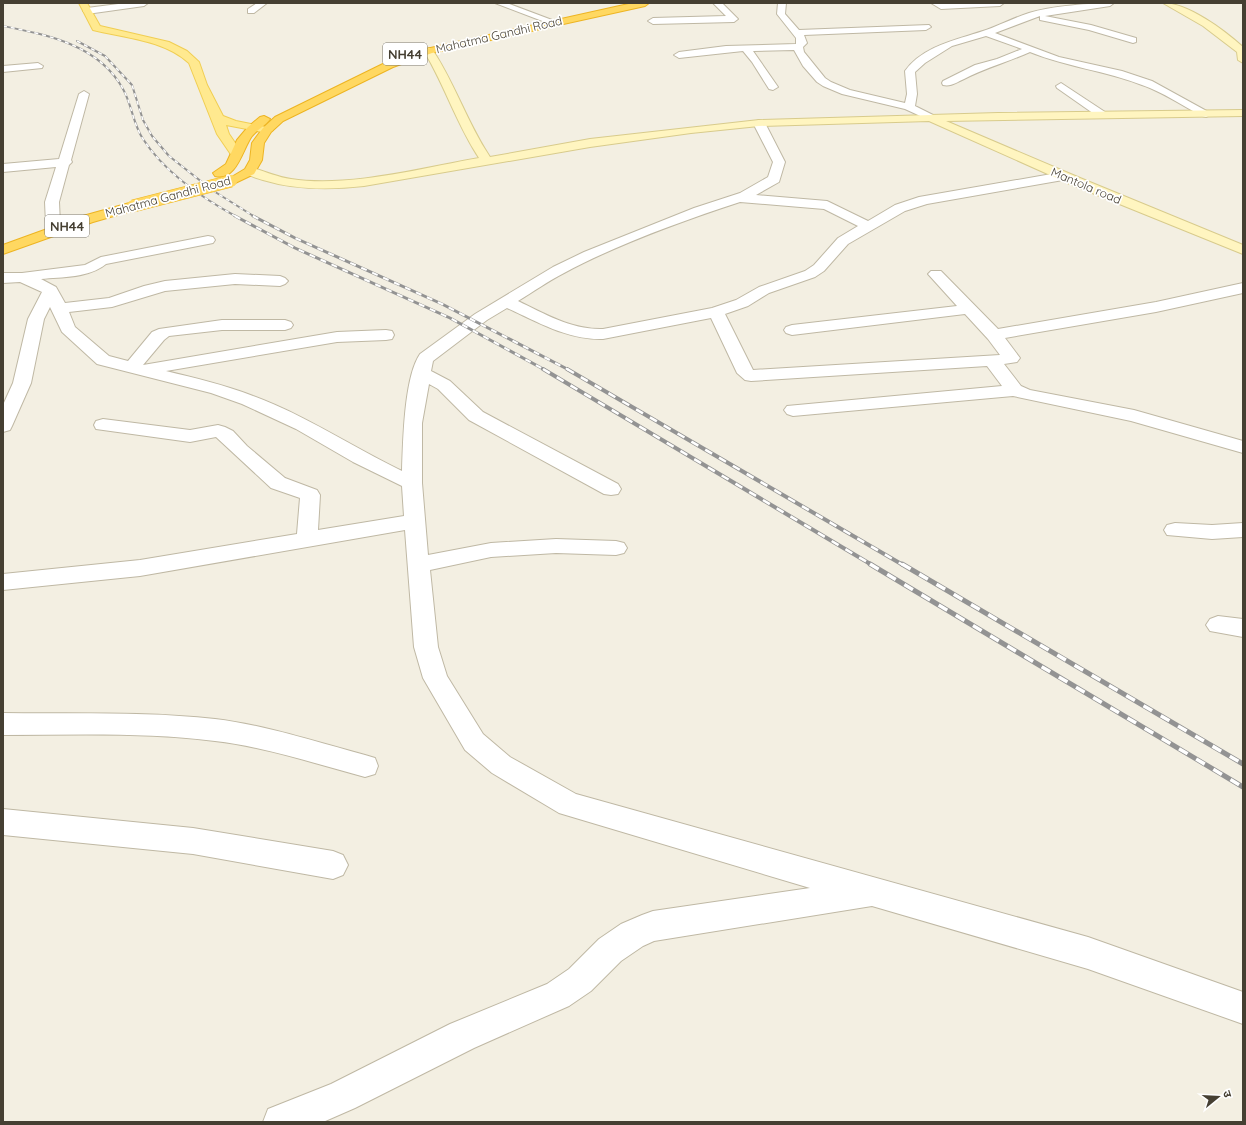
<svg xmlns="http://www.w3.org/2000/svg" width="1246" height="1125" font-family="Quicksand,'Noto Sans Devanagari',sans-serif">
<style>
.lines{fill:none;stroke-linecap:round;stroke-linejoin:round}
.street-casing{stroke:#bfb8a4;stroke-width:2}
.secondary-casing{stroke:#d8cb8c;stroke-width:2}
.primary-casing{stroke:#f0ce53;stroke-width:2}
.highway-casing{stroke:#edb422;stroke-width:2}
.street{fill:#fff;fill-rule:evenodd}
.secondary{fill:#fff5c0;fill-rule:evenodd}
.primary{fill:#ffe98f;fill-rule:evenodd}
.highway{fill:#ffd861;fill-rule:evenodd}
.rail-far3-casing{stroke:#939393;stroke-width:2}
.rail-far2-casing{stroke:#939393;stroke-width:3}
.rail-far1-casing{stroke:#939393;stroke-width:4}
.rail-casing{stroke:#939393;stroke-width:5}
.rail-far3{stroke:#fff;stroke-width:1.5;stroke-dasharray:4;stroke-linecap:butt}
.rail-far2{stroke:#fff;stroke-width:2;stroke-dasharray:6;stroke-linecap:butt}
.rail-far1{stroke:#fff;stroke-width:2.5;stroke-dasharray:8;stroke-linecap:butt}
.rail{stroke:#fff;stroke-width:3.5;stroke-dasharray:10;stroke-linecap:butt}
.highway-bridge-casing{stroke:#edb422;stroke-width:13;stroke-linecap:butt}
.highway-bridge{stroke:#ffd861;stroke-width:12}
.labels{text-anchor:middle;stroke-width:3.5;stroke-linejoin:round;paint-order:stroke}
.far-street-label{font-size:12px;fill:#453f32;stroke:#fff}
.shield{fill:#fff;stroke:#7d7970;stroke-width:1}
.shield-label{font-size:13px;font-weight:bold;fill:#453f32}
</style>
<rect width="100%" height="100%" fill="#f3efe2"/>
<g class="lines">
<!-- street casing -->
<g class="street-casing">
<g id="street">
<path d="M126,3H148L144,6L87,14L83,11L87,8Z"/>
<path d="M257,3H267L254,13H248V9Z"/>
<path d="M495,3H507L552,20L551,22H545Z"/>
<path d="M713,3H722L738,19L734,22L653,24L648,21L653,18L726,16Z"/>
<path d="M778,3H786L785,14L799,30L929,25L931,27L926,30L804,35L807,43L803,47L804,52L825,78L831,82L850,90L905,103L907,94L905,71C923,46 956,40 983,31C998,26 1013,18 1029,13C1051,6 1091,3 1114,3L1110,6L1045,16L1091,25L1136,38V42L1133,43L1089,30L1040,20V16L995,33L1059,57L1122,71L1152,81L1212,114L1206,117L1202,116C1183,106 1163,92 1142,85C1106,71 1067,67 1030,52C1008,62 985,68 964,79C957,82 951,87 943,85L942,83L943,81L975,65L997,59L1022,49L986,36L952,46L925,63L915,72L917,94L915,106L933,115L935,117L929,120L905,109L842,94L823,86L817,82L803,66L794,50L753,51L778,87L773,90L769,89L752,62L743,51L679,58L674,55L679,52L726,46L796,44V38L777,14Z"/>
<path d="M931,3H1004L1000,6L941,9Z"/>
<path d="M38,63L43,66L42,68L3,72V66Z"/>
<path d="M1061,83L1105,112L1107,114L1105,116H1097L1057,88L1056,86Z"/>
<path d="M84,91L89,94L71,160L72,162L69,165L59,202L60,224L58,227H48L46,224L45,202L56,167L3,172V164L59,159L79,94Z"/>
<path d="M759,120L765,123L785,162L779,182L756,195L827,201L868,221L895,205L919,197L1063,172L1069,176L1063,180L927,204L905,211L848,244L824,271L815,277L769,293L748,306L725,314L753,370L1000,355L988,339L965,314L792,335L786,333L784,330L786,327L792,325L957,306L928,274L931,271H941L998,329L1156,302L1243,283V293L1156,312L1005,338L1020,358L1017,362L1004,364L1021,386L1030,390L1134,410L1243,441V453L1131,421L1013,396L793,416L787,414L784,410L787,406L1002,386L987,366L751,381L745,380L737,373L711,318L603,339C568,340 538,322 507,308L487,320L433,361L431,371L450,381L483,412L618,484L621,489L618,494L611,495L604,494L469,420L438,389L429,384L422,423V483L428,555L491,543L556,539L616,541L624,543L627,548L624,553L616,555L556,553L491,557L430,570L438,647L447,676L483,734L510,757L576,794L1088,937L1243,992V1024L1088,969L872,906L654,941L643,946L621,961L591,991L569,1006L474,1048L355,1108L323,1122H263L268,1109L331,1084L450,1024L547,984L569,969L599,939L621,924L642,915L653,911L810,888L559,813L492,773L465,750L423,678L414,647L405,530L140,576L3,590V574L140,560L297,534L300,498L271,488L216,437L190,442L96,429L94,425L96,421L103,419L190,430L218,425L225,427L233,431L247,446L285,478L317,490L320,495L318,530L404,516L402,486L353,462L296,429L242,404L211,393L97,364L62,332L50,307L44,319L31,383L12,426L10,430L3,432V405L13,383L28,319L42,292L20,282L3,283V273H22L85,265L101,257L208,236L213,237L215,240L213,243L208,244L106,264C89,278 62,277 41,279L56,287L65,303L109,298L144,286L165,281L235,274L280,276L285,278L288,281L285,284L280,286L235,284L165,291L112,307L69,312L75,327L109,356L128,361L152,332L159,329L222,320H285L291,322L293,325L291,328L285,330H222L169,336L164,340L143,365L337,332L386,330L392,331L394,335L392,339L386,340L337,342L166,371C195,378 225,385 253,396C305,415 352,447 402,471C403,442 404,377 420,354L475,314L553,267L584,252L694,208L740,193L768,177L773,162L753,123ZM740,202L824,209L858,226L838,238L814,265L805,271L759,287L736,300L712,308L603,329C572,330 545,314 518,301C533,292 548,281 564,273C618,244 682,221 740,202Z"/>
<path d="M1175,523L1212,525L1243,523V537L1212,539L1167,535L1164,530L1167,525Z"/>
<path d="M1218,616L1243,619V637L1210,631L1206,625L1210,619Z"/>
<path d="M3,713C73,714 145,711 215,719C265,725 316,742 365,755L375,758L378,766L375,774L365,777C316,764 266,747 215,741C145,732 73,735 3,735Z"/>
<path d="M3,809L193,828L333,851L343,855L348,865L343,875L333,879L193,854L3,835Z"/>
</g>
</g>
<!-- secondary casing -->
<g class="secondary-casing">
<g id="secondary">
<path d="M1163,3C1188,3 1224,30 1243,47V63L1238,60L1237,52L1203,26Z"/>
<path d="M429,48L432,49C455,83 467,123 490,157L590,139L759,120L998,113L1243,110V116L946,121L1080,178L1243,245V254L1070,184L929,121L759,126L691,133L590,147L364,186C329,190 296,190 263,180C257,178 247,176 244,171L250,167C264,171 277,177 291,179C348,188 422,168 479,158C457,125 445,86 424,51Z"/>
</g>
</g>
<!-- primary casing -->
<g class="primary-casing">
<path id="primary" d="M79,3H87L100,26L169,42L187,51L199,62L207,85L223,116L236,121L271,128L273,130L267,133L226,125L229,134L242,153L236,157L232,156L217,134L189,63C164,40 125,38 93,30Z"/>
</g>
<!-- highway casing -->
<g class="highway-casing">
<g id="highway">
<path d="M633,3H649L645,6L432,53L393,67L283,121L271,132L264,143L262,160L254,174L231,185L225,181L245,169L250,160L252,143L263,128L275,117L385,63L426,49Z"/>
<path d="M264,116L270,119C265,126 257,130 252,136C242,150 237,181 215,176L213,173L226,164L237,140L248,127L260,117Z"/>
<path d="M133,202L138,203L140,206L138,209L93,222L3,254V245L83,216Z"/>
</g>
</g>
<!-- street -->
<use href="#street" class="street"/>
<!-- secondary -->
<use href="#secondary" class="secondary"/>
<!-- primary -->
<use href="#primary" class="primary"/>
<!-- highway -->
<use href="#highway" class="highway"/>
<!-- rail-far3 casing -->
<g class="rail-far3-casing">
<g id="rail-far3">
<path d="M3,26C48,35 99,45 123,89C132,105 133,124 143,139C165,173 202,198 237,217"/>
<path d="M77,41L105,56L132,85L143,120L152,136L169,156L212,190L255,217"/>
</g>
</g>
<!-- rail-far2 casing -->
<g class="rail-far2-casing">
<g id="rail-far2">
<path d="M235,216L295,248L450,318L545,370"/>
<path d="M253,216L295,238L442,304L569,370"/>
</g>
</g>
<!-- rail-far1 casing -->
<g class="rail-far1-casing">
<g id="rail-far1">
<path d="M543,369L872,565"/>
<path d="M567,369L903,565"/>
</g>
</g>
<!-- rail casing -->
<g class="rail-casing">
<g id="rail">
<path d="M870,564L1243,787"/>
<path d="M902,564L1243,764"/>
</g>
</g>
<!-- rail-far3 -->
<use href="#rail-far3" class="rail-far3"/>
<!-- rail-far2 -->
<use href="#rail-far2" class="rail-far2"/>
<!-- rail-far1 -->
<use href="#rail-far1" class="rail-far1"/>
<!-- rail -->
<use href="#rail" class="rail"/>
<!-- highway-bridge casing -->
<g class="highway-bridge-casing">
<path id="highway-bridge" d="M133,206L231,181"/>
</g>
<!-- highway-bridge -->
<use href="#highway-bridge" class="highway-bridge"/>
</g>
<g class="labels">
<!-- far-street labels -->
<g class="far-street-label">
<text transform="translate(499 35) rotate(-13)" y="4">Mahatma Gandhi Road</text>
<text transform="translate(1086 186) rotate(23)" y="4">Mantola road</text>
<text transform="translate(168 197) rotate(-15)" y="4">Mahatma Gandhi Road</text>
</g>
<!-- shield labels -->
<g class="shield">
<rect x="383" y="43" width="44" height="22" rx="3"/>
<rect x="45" y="215" width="44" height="22" rx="3"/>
</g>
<g class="shield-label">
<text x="405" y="59">NH44</text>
<text x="67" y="231">NH44</text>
</g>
</g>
<!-- border -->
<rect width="1246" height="1125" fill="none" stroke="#453f32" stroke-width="8"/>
<!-- north arrow -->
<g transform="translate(1218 1097) rotate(72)" stroke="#ffffff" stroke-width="3" paint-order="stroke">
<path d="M0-3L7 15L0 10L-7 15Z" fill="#453f32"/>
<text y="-6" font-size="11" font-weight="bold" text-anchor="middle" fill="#453f32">उ</text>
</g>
</svg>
